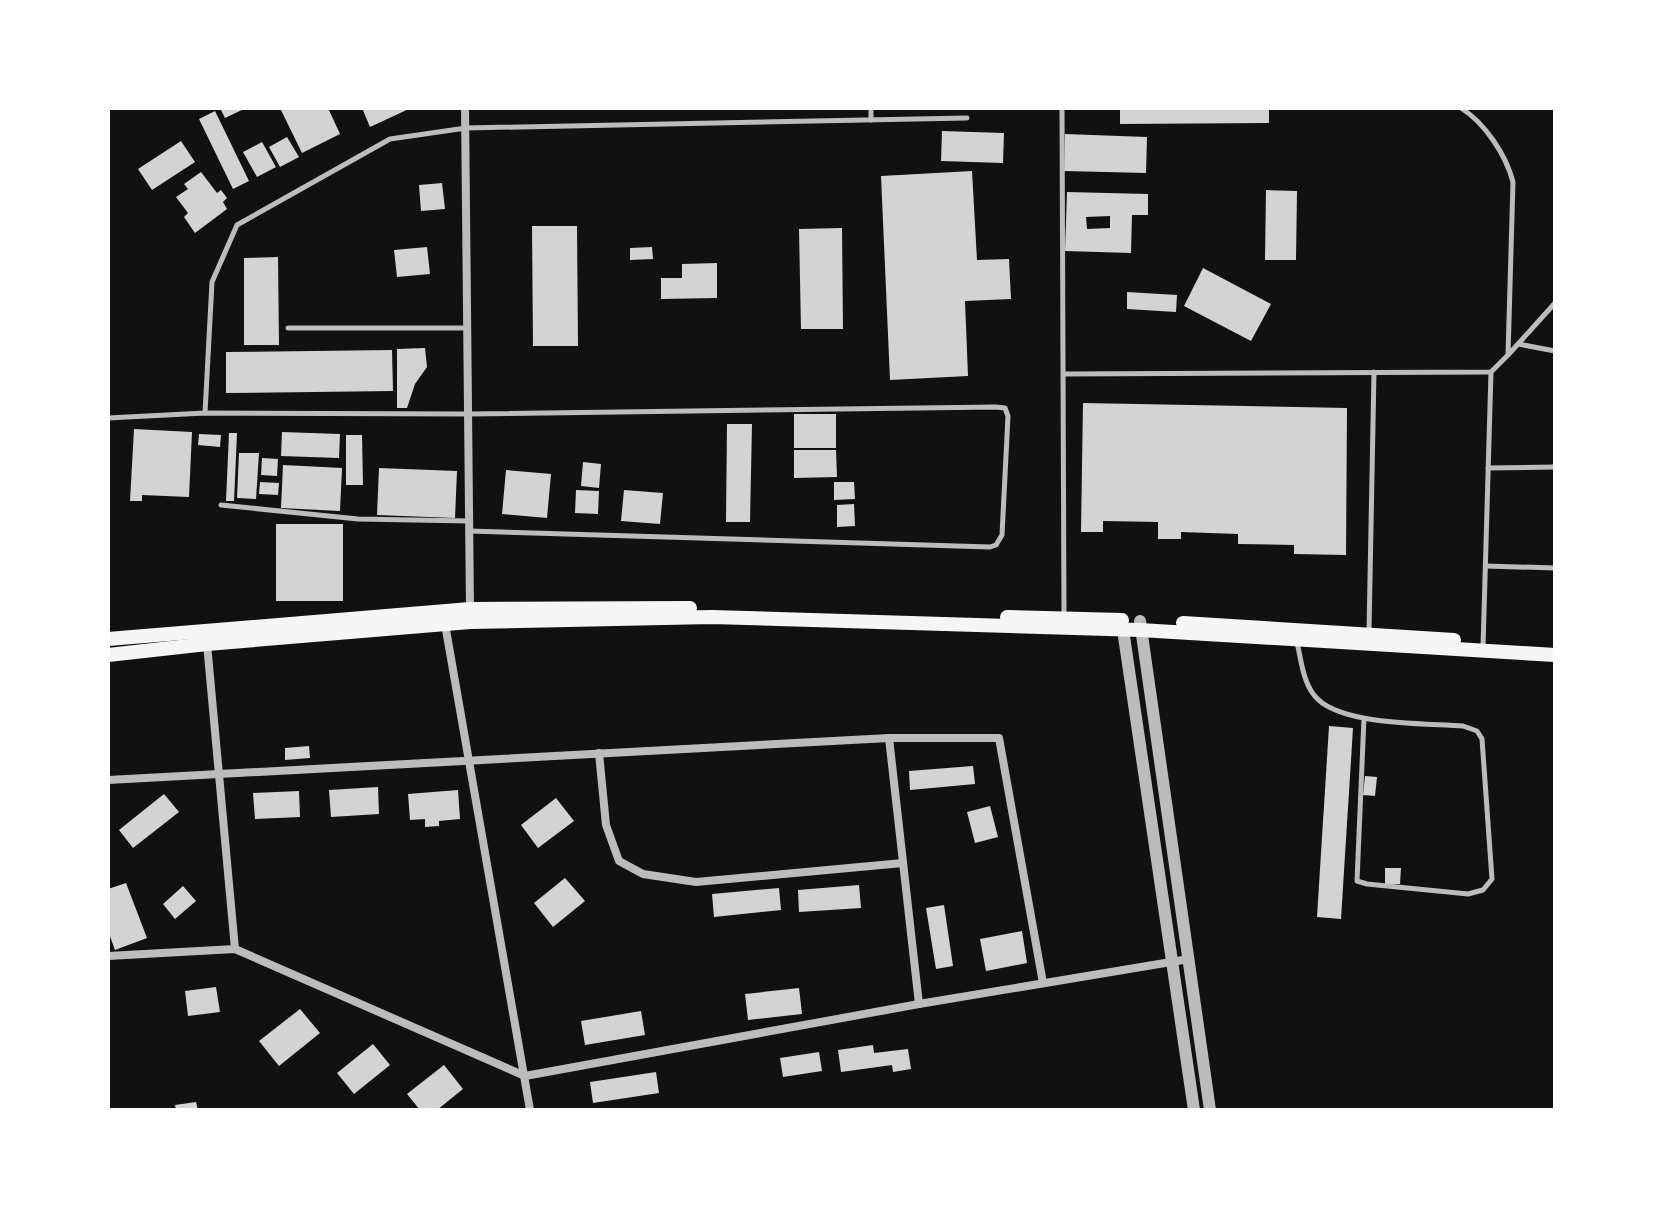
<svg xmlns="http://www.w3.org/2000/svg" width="1663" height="1218" font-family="'IBM Plex Serif',serif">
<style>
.building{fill:#d3d3d3;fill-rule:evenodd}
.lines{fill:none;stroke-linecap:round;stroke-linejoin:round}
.service{stroke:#bcbcbc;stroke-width:5}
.minor{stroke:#bcbcbc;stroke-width:8}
.tertiary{stroke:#bcbcbc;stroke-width:12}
.primary{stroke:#f5f5f5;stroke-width:14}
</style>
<rect width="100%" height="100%" fill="#111"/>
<!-- building -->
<g class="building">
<path d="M220,108H246L225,118Z"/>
<path d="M280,108H328L340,134L302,153Z"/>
<path d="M362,108H411L370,127Z"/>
<path d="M1120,108H1269V123L1120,124Z"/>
<path d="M215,111L249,181L233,189L199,119Z"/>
<path d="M942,131L1004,133L1003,163L941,161Z"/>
<path d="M1065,134L1147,137L1146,173L1064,171Z"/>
<path d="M287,137L299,157L280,167L269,147Z"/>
<path d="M181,141L195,162L152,190L138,169Z"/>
<path d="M262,142L276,167L257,177L243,152Z"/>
<path d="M972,171L977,260L1009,259L1011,299L965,301L968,376L890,380L881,176Z"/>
<path d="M201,172L217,193L221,190L227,198L223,202L227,209L195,233L184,217L188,213L176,197L188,189L184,184Z"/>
<path d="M442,183L445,209L421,211L419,185Z"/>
<path d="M1266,190L1297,191L1296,260H1265Z"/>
<path d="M1067,192L1148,194V215H1132L1131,253L1065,251ZM1110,216V228L1087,229L1086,217Z"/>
<path d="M532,226H577L578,346H533Z"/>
<path d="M842,228L843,329H801L799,229Z"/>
<path d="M427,247L430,274L397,277L394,250Z"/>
<path d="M652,247L653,259L630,260V248Z"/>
<path d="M278,257L279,345H244V258Z"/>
<path d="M717,263V298L661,299V278H682V264Z"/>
<path d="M1203,268L1271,304L1251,341L1184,306Z"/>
<path d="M1127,292L1177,295L1176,312L1127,309Z"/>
<path d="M425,348L427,367L415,384L407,408H397V349Z"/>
<path d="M392,350L393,391L226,393V352Z"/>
<path d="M1083,403L1347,408L1346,555L1294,554V545L1238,544V534L1181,532V539H1158V522L1103,521V532H1081Z"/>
<rect x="794" y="414" width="42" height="34"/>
<path d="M727,424H752L750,522H726Z"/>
<path d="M134,429L192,432L189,497L142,495V501H130Z"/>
<path d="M282,432L340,434L339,458L281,456Z"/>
<path d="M229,433H237L234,501H226Z"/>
<path d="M199,434L221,435L220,447L198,445Z"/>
<path d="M346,435H362L363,485H346Z"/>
<path d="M794,450H836L837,477L794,478Z"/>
<path d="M239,453H259L256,499L237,498Z"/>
<path d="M262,458L278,459L277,476L261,475Z"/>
<path d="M583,462L601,464L599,488L581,486Z"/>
<path d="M283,465L342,468L340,511L281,508Z"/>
<path d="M379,468L457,471L455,518L377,515Z"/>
<path d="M506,470L551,474L547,518L502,514Z"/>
<path d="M260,482L279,483L278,495L259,494Z"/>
<path d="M834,482H854L855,499L834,500Z"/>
<path d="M576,490L599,491L598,514L575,513Z"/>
<path d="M624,490L663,493L660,524L621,521Z"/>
<path d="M854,504L855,526L837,527V505Z"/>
<rect x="276" y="524" width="67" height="77"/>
<path d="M1329,726L1353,728L1341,919L1317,917Z"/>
<path d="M309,746L310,758L285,760V748Z"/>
<path d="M973,766L975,784L910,790L909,771Z"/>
<path d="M1365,776L1377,777L1375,796L1363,795Z"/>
<path d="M378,787L379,814L331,817L329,790Z"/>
<path d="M458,790L460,819L439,821V826L425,827V819L410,820L408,794Z"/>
<path d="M299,791L300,817L255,819L253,793Z"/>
<path d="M164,794L179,812L133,848L119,830Z"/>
<path d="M556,798L574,821L538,848L521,825Z"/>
<path d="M990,806L998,837L975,843L967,812Z"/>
<path d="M1385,868H1401L1400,884H1385Z"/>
<path d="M565,878L585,901L553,927L534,903Z"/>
<path d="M126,883L147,938L115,950L108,931V889Z"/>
<path d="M859,885L861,908L799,912L798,890Z"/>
<path d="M183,886L196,901L175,919L163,904Z"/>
<path d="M779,888L781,910L714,917L712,894Z"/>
<path d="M944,905L953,966L936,969L926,908Z"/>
<path d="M1022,931L1027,963L986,971L980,939Z"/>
<path d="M216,987L220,1012L188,1016L185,991Z"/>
<path d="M799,988L802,1014L748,1020L745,994Z"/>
<path d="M300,1009L320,1033L279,1066L259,1041Z"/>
<path d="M641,1011L645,1035L585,1045L581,1021Z"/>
<path d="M373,1044L390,1065L354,1094L337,1073Z"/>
<path d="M873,1045L874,1053L908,1049L911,1069L893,1072L892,1065L841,1072L838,1050Z"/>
<path d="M819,1052L822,1071L783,1077L780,1058Z"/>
<path d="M444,1065L463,1089L437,1110H420L407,1094Z"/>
<path d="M656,1072L659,1093L593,1103L590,1082Z"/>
<path d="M196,1102L198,1110H176L175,1105Z"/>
</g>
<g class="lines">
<!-- service -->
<g class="service">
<path d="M871,108V120"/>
<path d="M1062,108L1064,615"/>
<path d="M288,328H467"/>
<path d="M1518,344L1555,351"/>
<path d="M1509,354L1555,303"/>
<path d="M1064,374L1491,372L1508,355L1513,182C1506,155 1485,123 1461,108"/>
<path d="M205,413L212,282L237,225L390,139L466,128L967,118"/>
<path d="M108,418L205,413L468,414L996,407L1005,408L1008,416L1002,535L996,545L990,547L469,531"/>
<path d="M1488,468L1555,467"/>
<path d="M221,505L358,519L469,521"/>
<path d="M1486,566L1555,568"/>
<path d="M1369,631L1374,372"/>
<path d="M1297,642C1301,660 1303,681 1314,695C1337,726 1426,723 1463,726L1477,731L1482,739L1492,879L1483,890L1468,894L1367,884L1357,881L1364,718"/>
<path d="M1483,647L1491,372"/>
</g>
<!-- minor -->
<g class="minor">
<path d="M465,108L470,609"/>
<path d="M445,624L530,1110"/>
<path d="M207,644L235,949"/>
<path d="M889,738L919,1004"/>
<path d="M599,753L606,825L619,861L643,874L696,882L903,863"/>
<path d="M108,780L889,738H999L1043,983"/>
<path d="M108,956L235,949L525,1076L919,1004L1189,959"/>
</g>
<!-- tertiary -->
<g class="tertiary">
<path d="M1140,621L1210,1110"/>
<path d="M1122,623L1194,1110"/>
</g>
<!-- primary -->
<g class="primary">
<path d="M1007,617L1122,620"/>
<path d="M1183,623L1454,640"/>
<path d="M108,639L470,609L690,608"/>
<path d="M108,655L207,644L470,622L712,617L1140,630L1555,655"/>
</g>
</g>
<!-- border -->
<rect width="1663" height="1218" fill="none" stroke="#ffffff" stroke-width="220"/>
</svg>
